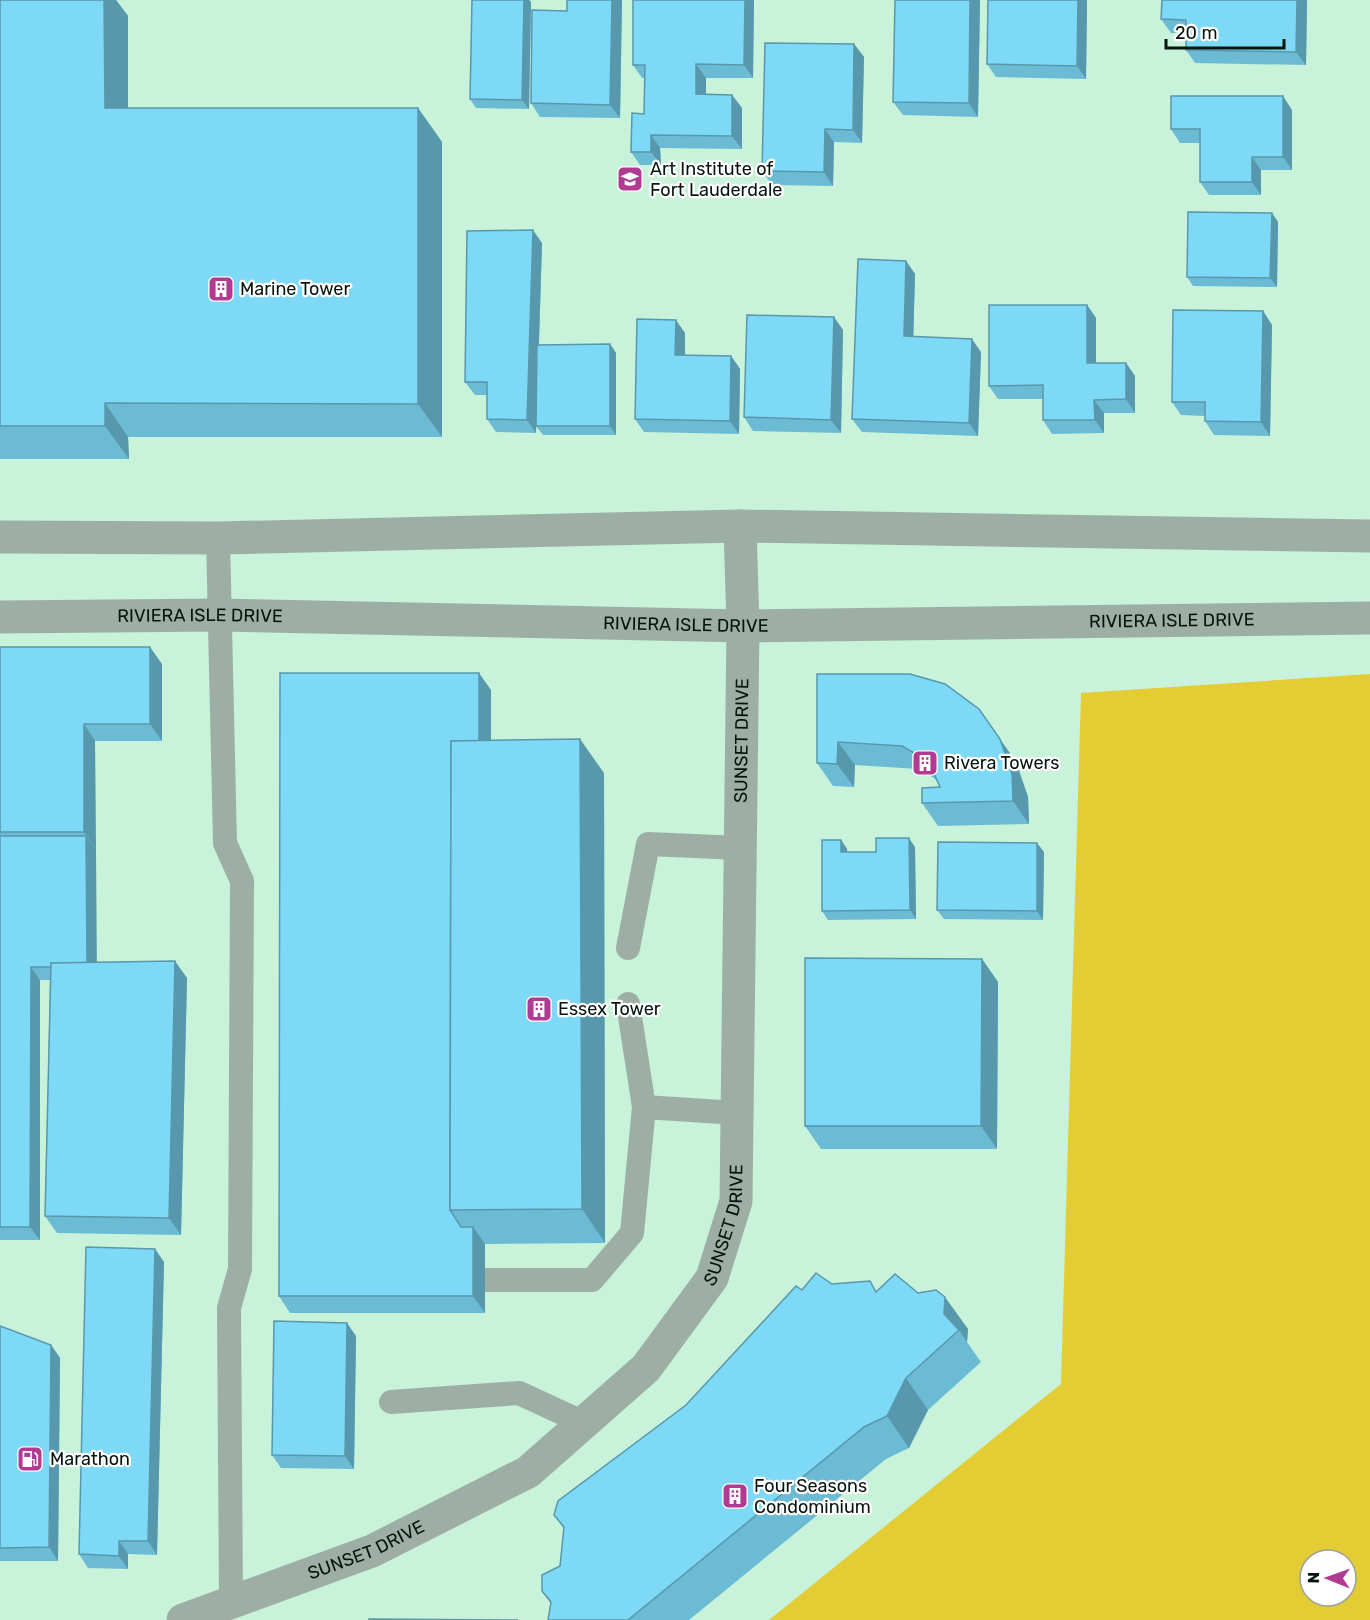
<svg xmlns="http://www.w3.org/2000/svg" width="1370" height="1620" font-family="Rubik,sans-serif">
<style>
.water{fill:#e4cc35;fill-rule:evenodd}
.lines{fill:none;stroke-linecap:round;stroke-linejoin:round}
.service{stroke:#9dafa4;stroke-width:24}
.minor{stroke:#9dafa4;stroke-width:33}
.wall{fill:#6cbbd4}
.shaded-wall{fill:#5898ac}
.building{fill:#7dd9f6;stroke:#5898ac;stroke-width:1.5}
.labels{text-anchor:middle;stroke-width:4.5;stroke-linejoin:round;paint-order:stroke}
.poi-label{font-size:18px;fill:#05140c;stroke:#fff;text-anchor:start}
.street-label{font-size:18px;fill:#05140c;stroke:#fff}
</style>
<rect width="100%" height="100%" fill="#c8f3da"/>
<!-- water -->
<path class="water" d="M1370,674V1620H769L1061,1384L1081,693ZM1310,1560H1346V1596H1310Z"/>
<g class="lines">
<!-- service -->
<g class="service">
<path d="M218,538L225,843L242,881L240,1269L229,1308L231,1602"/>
<path d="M628,948L648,844L740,848"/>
<path d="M628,1004L644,1107"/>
<path d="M485,1280H592L632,1233L644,1107L737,1113"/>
<path d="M391,1402L519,1393L584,1423"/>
</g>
<!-- minor -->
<g class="minor">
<path d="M0,537L218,538L740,526L1370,536"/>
<path id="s1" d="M0,617L219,615L743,626L1370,618"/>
<path id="s2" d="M183,1620L372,1551L528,1472L646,1368L712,1278L736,1201L743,626L740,526"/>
</g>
</g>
<!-- wall -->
<g class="wall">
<path d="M0,0H116L128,16V108H418L442,142V437H128L129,459H0Z"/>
<path d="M472,0H529L531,2L529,109L476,108L470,99Z"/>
<path d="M567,0H622L620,118L540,117L531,103L567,11Z"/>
<path d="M633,0H754L753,78H706V95H732L742,108V149L660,148L661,165H640L631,152L644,114L645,78H642L633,65Z"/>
<path d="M980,0L978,117L903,115L893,102Z"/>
<path d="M988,0H1087L1086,79L996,77L987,64Z"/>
<path d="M1162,0H1307L1306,65L1195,63L1186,50V33H1171L1161,19Z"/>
<path d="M854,44L864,57L862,143L834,142L833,186L772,185L762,171Z"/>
<path d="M1292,110V170H1261V195H1209L1200,182V143H1180L1171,129Z"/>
<path d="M1272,213L1278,222L1277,287L1193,286L1187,277Z"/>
<path d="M542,243L539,345L610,344L616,353V435H543L536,426V433L496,432L487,419V395H475L465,382Z"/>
<path d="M906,261L915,274L913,337L981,352L978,436L862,432L852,419Z"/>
<path d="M1087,305L1096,318V363H1126L1135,376V413H1104V433L1052,434L1043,420V399H998L989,386Z"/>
<path d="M1263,311L1272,325L1270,436L1214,435L1205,421V416L1181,415L1172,402Z"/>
<path d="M843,330L841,433L753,431L744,417Z"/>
<path d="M685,333V355L731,356L740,369L739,434L644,432L635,419Z"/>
<path d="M0,647L162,664V741H95L96,963L187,978L181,1235L57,1233L45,1216L50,980H40V1240H0Z"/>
<path d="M817,674L979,709L1016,762L1028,797L1029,824L938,826L922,803L940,787L937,781L934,778L918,769L855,765L854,787L833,786L817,763Z"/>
<path d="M491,690V740L604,773L605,1243L485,1244V1313H290L279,1296Z"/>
<path d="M841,840L847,849V852H876L915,847L916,919L828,920L822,911Z"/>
<path d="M1044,852L1043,920L944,919L937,910Z"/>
<path d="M982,959L998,982L997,1149H821L805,1126Z"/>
<path d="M155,1249L164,1262L157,1555L128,1554V1569L88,1568L79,1554Z"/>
<path d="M832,1284L877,1291L918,1293L968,1329L967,1342L981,1362L928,1410L909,1448L886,1459L689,1620H548L551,1604L542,1591L560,1566L564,1529L554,1515L686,1405L802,1290Z"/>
<path d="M0,1326L51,1345L60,1358L58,1561H0Z"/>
<path d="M356,1336L354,1469L281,1468L272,1455Z"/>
</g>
<!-- shaded-wall -->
<g class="shaded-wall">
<path d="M104,0H116L128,16V142L105,108Z"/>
<path d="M524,0H529L531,2L529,109L522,100Z"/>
<path d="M612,0H622L620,118L610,105Z"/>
<path d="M745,0H754L753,78L744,65Z"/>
<path d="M970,0H980L978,117L969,103Z"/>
<path d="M1078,0H1087L1086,79L1077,66Z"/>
<path d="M1297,0H1307L1306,65L1296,52Z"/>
<path d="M854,44L864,57L862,143L853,130Z"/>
<path d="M696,64L706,78V108L696,94Z"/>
<path d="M732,95L742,108V149L732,136Z"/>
<path d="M1283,96L1292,110V170L1283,157Z"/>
<path d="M418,108L442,142V437L418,404Z"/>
<path d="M825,129L834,142L833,186L824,172Z"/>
<path d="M651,135L660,148L661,165L651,152Z"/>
<path d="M1252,157L1261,170V195L1252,182Z"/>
<path d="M1272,213L1278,222L1277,287L1270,278Z"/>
<path d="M533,230L542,243L536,433L527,420Z"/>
<path d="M906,261L915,274L913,350L904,336Z"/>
<path d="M1087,305L1096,318V376L1087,363Z"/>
<path d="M1263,311L1272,325L1270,436L1261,422Z"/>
<path d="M834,317L843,330L841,433L831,420Z"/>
<path d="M676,320L685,333V368L675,355Z"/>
<path d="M972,339L981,352L978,436L969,423Z"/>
<path d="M610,344L616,353V435L610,426Z"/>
<path d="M731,356L740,369L739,434L730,421Z"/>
<path d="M1126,363L1135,376V413L1126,399Z"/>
<path d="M1094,400L1104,413V433L1095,420Z"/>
<path d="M105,403L128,437L129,459L105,426Z"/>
<path d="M150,647L162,664V741L150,724Z"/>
<path d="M479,673L491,690V774L479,757Z"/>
<path d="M84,724L95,741L96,849L84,832Z"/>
<path d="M580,739L604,773L605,1243L582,1209Z"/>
<path d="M1000,739L1016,762L1028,797L1029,824L1013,801Z"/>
<path d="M838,742L855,765L854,787L837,764Z"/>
<path d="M86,836L96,849L97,980L87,967Z"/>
<path d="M909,838L915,847L916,919L910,910Z"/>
<path d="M841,840L847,849L848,862L841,852Z"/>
<path d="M1037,843L1044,852L1043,920L1037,911Z"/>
<path d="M982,959L998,982L997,1149L981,1126Z"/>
<path d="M175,961L187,978L181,1235L169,1218Z"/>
<path d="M31,967L40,980V1240L30,1227Z"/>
<path d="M473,1227L485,1244V1313L473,1296Z"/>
<path d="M155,1249L164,1262L157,1555L148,1541Z"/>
<path d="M945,1297L968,1329L967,1342L959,1330L944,1314Z"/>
<path d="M347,1323L356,1336L354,1469L345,1456Z"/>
<path d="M51,1345L60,1358L58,1561L49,1547Z"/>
<path d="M906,1378L928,1410L909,1448L887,1416Z"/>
<path d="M119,1541L128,1554V1569L119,1556Z"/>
</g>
<!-- building -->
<g class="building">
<path d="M0,0H104L105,108H418V404L105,403V426H0Z"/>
<path d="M472,0H524L522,100L470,99Z"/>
<path d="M567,0H612L610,105L531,103L532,10L567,11Z"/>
<path d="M633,0H745L744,65L696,64V94L732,95V136L651,135V152H631L632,113L644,114L645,65H633Z"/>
<path d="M895,0H970L969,103L893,102Z"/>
<path d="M988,0H1078L1077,66L987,64Z"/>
<path d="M1162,0H1297L1296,52L1186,50V20L1161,19Z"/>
<path d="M765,43L854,44L853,130L825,129L824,172L762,171Z"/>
<path d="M1171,96H1283V157H1252V182H1200V129H1171Z"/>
<path d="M1188,212L1272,213L1270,278L1187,277Z"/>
<path d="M533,230L527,420L487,419V382H465L467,231Z"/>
<path d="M858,259L906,261L904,336L972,339L969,423L852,419Z"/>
<path d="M989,305H1087V363H1126V399L1094,400L1095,420H1043V385L989,386Z"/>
<path d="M1173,310L1263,311L1261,422L1205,421V402H1172Z"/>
<path d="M747,315L834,317L831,420L744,417Z"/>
<path d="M637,319L676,320L675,355L731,356L730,421L635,419Z"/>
<path d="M610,344V426H536L537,345Z"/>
<path d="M0,647H150V724H84V832H0Z"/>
<path d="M280,673H479V741H451L450,1210L461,1227H473V1296H279Z"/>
<path d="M817,674H910L945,684L979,709L1000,739L1012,774L1013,801L922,803V788L940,787L932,769L918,755L902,746L838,742L837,764L817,763Z"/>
<path d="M580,739L582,1209L450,1210L451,741Z"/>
<path d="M0,836H86L87,963H51V967H31L30,1227H0Z"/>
<path d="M876,838H909L910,910L822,911V840H841V852H876Z"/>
<path d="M938,842L1037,843V911L937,910Z"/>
<path d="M805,958L982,959L981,1126H805Z"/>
<path d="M175,961L169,1218L45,1216L51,963Z"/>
<path d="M86,1247L155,1249L148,1541H119V1556L79,1554Z"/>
<path d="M816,1273L832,1284L870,1281L876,1292L895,1274L918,1293L936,1290L945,1297L944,1314L959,1330L906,1378L887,1416L864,1427L628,1620H548L551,1602L542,1591V1575L560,1566L564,1527L554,1515L558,1501L686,1405L796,1286L802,1290Z"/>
<path d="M274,1321L347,1323L345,1456L272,1455Z"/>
<path d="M0,1326L51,1345L49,1547L0,1548Z"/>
<path d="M369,1619L518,1620H369Z"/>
</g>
<!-- icons -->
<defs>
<g id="school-square" transform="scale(1.35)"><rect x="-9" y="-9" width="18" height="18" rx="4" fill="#b13b92" stroke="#fff"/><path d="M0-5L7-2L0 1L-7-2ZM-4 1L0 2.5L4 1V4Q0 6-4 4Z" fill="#fff"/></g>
<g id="building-square" transform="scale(1.35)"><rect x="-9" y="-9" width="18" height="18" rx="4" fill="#b13b92" stroke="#fff"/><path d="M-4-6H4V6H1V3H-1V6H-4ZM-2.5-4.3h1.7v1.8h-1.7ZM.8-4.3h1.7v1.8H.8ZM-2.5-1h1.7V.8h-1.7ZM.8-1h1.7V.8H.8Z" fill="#fff"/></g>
<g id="fuel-square" transform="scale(1.35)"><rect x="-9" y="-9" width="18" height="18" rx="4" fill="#b13b92" stroke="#fff"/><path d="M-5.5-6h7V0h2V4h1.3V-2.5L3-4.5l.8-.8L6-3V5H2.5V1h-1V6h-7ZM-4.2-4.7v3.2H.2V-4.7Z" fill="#fff"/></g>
</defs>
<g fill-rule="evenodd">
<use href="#school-square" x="630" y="179"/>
<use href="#building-square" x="221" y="289"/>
<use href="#building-square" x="925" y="763"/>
<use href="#building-square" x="539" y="1009"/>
<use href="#fuel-square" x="30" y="1459"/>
<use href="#building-square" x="735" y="1496"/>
</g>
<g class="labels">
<!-- poi labels -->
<g class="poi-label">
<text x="650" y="175">Art Institute of<tspan x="650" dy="21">Fort Lauderdale</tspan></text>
<text x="240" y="295">Marine Tower</text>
<text x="944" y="769">Rivera Towers</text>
<text x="558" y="1015">Essex Tower</text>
<text x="50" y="1465">Marathon</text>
<text x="754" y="1492">Four Seasons<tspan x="754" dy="21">Condominium</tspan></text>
</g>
<!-- street labels -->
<g class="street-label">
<text dy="6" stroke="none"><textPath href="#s1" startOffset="200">RIVIERA ISLE DRIVE</textPath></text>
<text dy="6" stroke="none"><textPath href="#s1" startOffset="1172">RIVIERA ISLE DRIVE</textPath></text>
<text dy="6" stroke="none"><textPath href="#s1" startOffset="686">RIVIERA ISLE DRIVE</textPath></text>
<text dy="6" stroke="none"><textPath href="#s2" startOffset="1186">SUNSET DRIVE</textPath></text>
<text dy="6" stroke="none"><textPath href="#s2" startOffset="700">SUNSET DRIVE</textPath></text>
<text dy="6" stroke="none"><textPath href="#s2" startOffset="196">SUNSET DRIVE</textPath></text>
</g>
</g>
<!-- north arrow -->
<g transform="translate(1328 1578) rotate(271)"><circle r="28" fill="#ffffff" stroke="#9ba19e" stroke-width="1.5"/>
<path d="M0-4.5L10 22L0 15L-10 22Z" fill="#b13b92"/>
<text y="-9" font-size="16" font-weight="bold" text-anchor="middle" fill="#05140c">N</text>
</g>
<!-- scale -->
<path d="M1166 39v9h118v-9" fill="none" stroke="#05140c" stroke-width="3"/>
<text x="1175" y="39" font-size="18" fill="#05140c" stroke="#ffffff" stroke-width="4.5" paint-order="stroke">20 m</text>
</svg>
